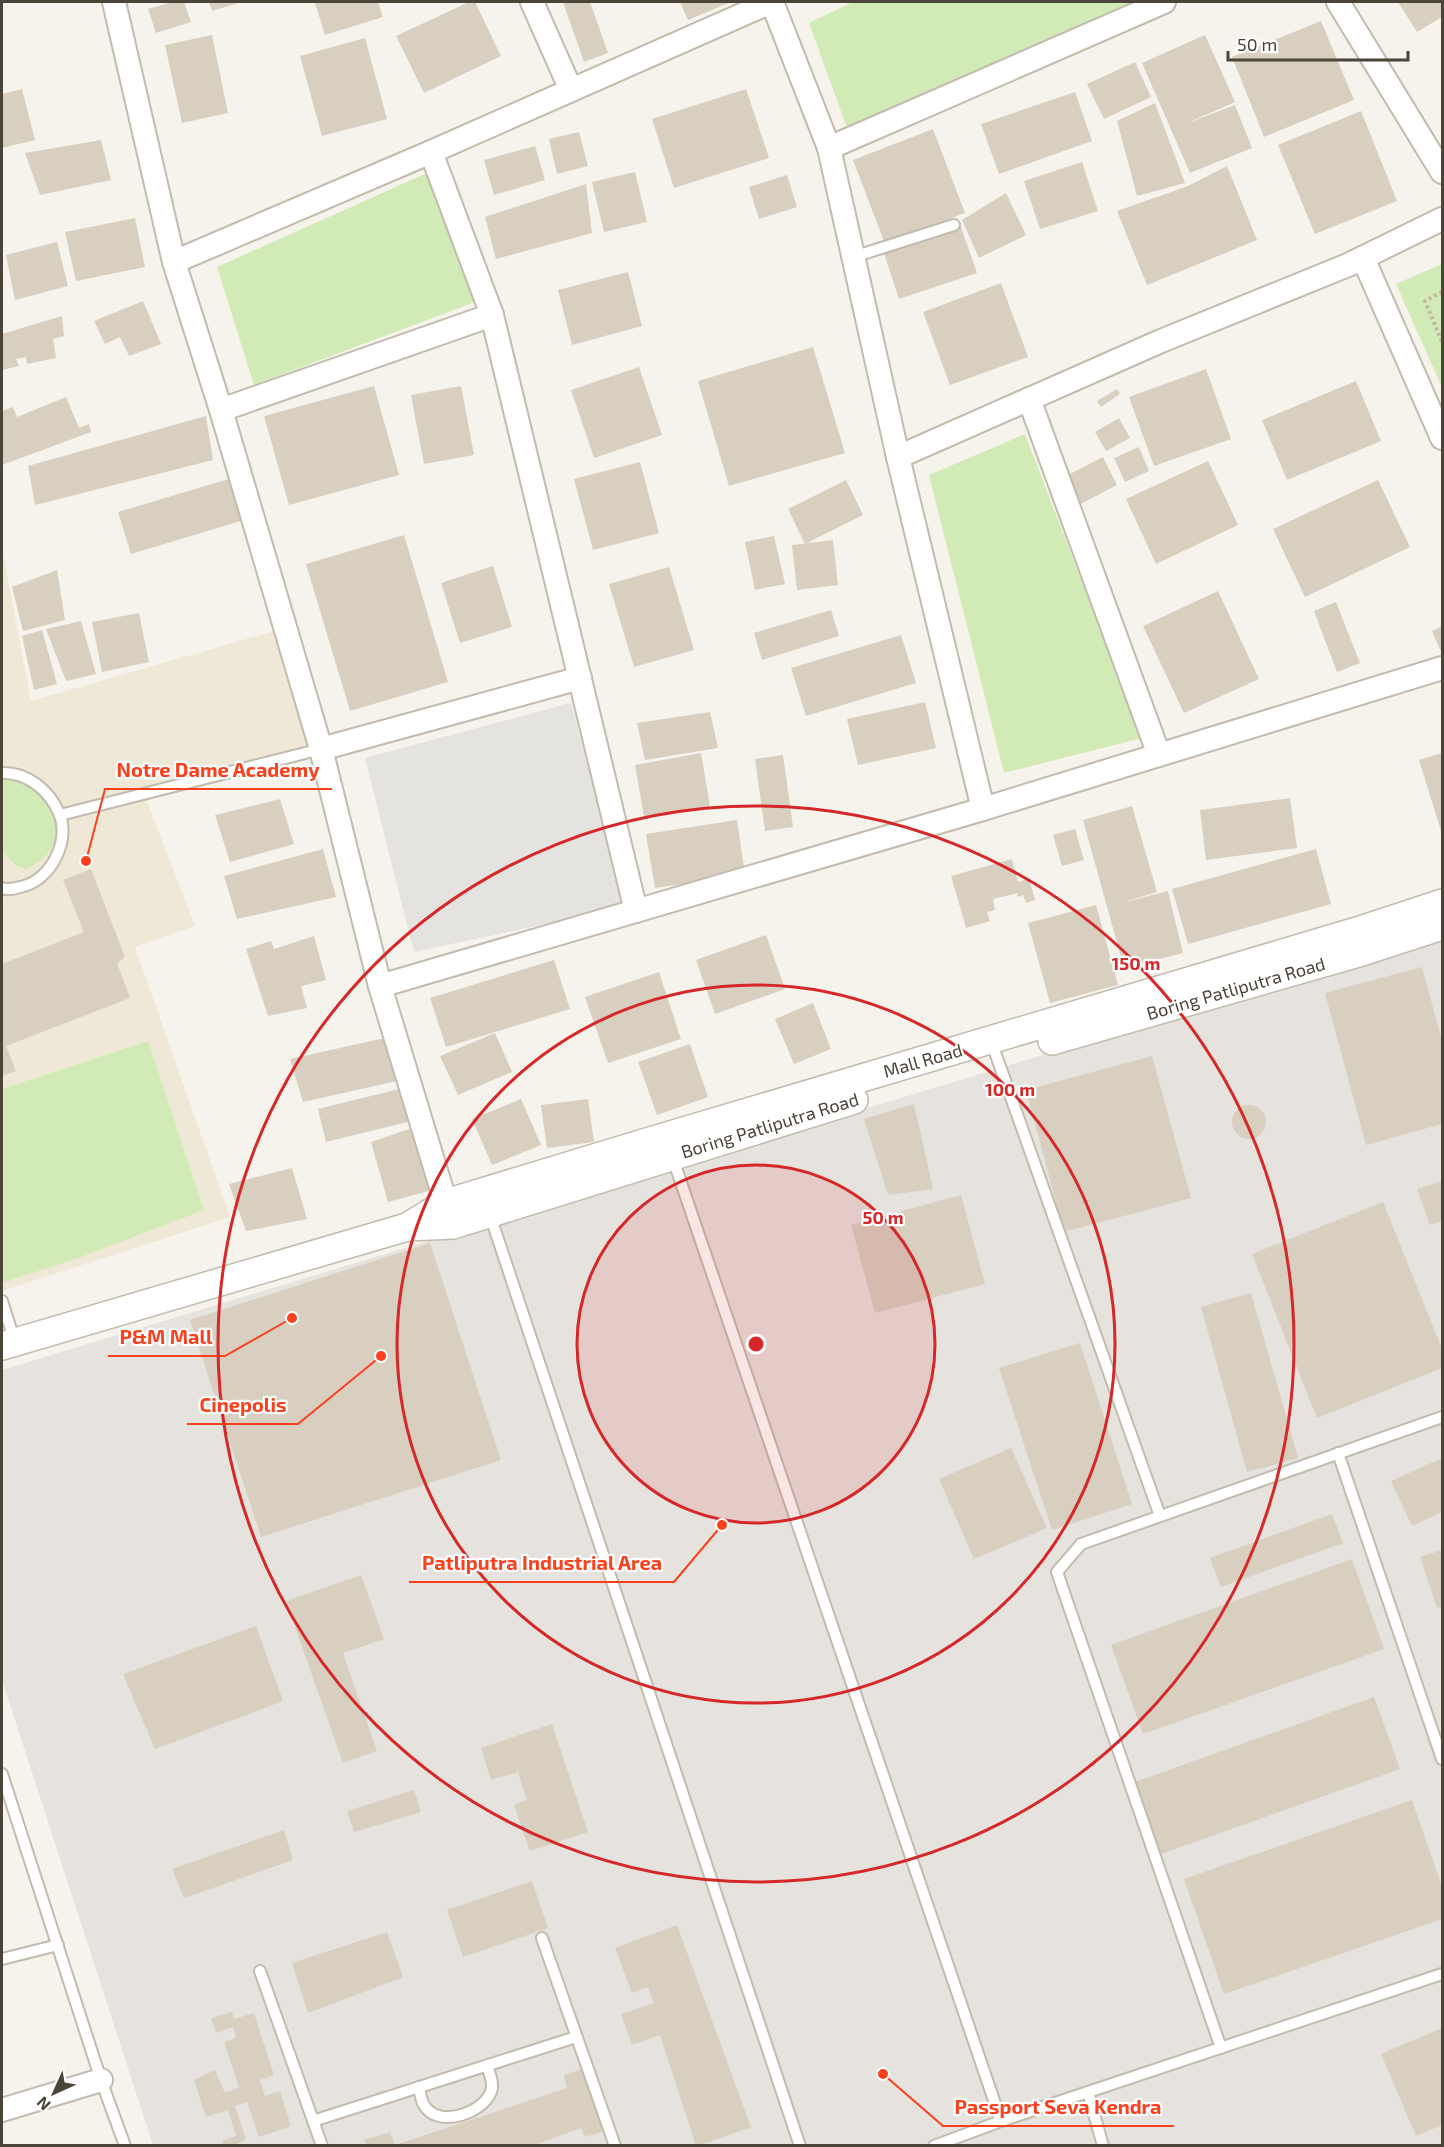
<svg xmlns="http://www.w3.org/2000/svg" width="1444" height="2147" font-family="'Exo 2',sans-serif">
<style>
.industrial{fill:#e6e2dd}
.education{fill:#efe8d6}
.green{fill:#d2eab5}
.parking{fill:#e5e3e0}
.building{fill:#d8cfc1}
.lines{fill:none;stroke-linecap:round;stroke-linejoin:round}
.service-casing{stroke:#c2bbae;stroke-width:14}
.minor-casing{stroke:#c2bbae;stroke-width:26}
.tertiary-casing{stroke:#c2bbae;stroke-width:30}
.path{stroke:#c4b79f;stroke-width:4;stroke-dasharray:3 3;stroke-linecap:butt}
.service{stroke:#fff;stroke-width:10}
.minor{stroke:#fff;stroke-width:22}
.tertiary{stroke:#fff;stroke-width:27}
.ring{fill:none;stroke:#d62828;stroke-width:3}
.labels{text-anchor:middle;stroke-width:4.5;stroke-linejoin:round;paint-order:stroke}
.street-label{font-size:18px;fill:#4b4439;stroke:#fff}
.centre{fill:#d62828;stroke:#fff;stroke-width:3}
.ring-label{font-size:18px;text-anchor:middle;font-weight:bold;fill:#d62828;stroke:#fff;stroke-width:4.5;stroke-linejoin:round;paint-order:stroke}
.leader{fill:none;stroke:#fc3f1d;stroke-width:2}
.callout-dot{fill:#fc3f1d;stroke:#fff;stroke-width:2}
.callout-label{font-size:20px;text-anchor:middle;font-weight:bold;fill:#fc3f1d;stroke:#fff;stroke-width:4.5;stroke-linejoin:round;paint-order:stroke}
</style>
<rect width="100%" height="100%" fill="#f6f3ec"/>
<!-- industrial -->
<path class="industrial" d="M1442,934V2145H153L2,1680V1370Z"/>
<!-- education -->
<path class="education" d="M2,548L31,701L278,630L310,751L145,796L195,926L135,947L230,1217L2,1291Z"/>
<!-- green -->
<g class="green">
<path d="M853,2H1140L847,128L809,23Z"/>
<path d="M429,172L475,302L254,385L217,267Z"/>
<path d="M1442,264V387L1396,284Z"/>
<path d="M1025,434L1142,738L1004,773L929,475Z"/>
<path d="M14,777C24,782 39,787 46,797C48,800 49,806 51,810C63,837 53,857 26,869L15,865L2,850V780Z"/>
<path d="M148,1041L204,1210L78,1258L4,1282L2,1275V1089Z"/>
</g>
<!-- parking -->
<path class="parking" d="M571,703L625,907L414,952L365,758Z"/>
<!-- building -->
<g class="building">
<path d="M172,2H184L191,22L156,33L148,9Z"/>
<path d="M209,2H242L212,11Z"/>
<path d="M321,2H378L383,17L325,35L315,3Z"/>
<path d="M469,2H475L501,56L424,93L396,36Z"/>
<path d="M563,2H590L608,53L584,62Z"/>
<path d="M680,2H731L688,20Z"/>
<path d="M1398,2H1442V17L1417,32Z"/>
<path d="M1321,21L1354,100L1264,137L1232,57Z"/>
<path d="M212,35L228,113L182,123L165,45Z"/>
<path d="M1205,35L1235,102L1185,124L1235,105L1252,148L1190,173L1142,63Z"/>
<path d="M365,38L387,119L322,136L300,56Z"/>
<path d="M1135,62L1151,97L1104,119L1087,84Z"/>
<path d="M22,89L35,140L2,148V94Z"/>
<path d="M746,89L769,158L674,188L652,119Z"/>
<path d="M1075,92L1092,141L999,174L981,124Z"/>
<path d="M1155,103L1185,183L1137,196L1117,121Z"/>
<path d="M1361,111L1397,201L1315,234L1278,145Z"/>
<path d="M933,129L965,213L885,244L853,160Z"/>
<path d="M579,132L588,166L557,174L549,139Z"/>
<path d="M101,140L111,180L40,195L25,153Z"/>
<path d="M535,146L545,180L494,195L484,160Z"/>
<path d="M1082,162L1098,211L1040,229L1024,181Z"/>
<path d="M1227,166L1257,240L1147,285L1117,211L1188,186Z"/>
<path d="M635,172L647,222L604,232L592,182Z"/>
<path d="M787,175L797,207L759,219L749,187Z"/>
<path d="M586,184L592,233L496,259L485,217Z"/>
<path d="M1006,193L1026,235L979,258L962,220Z"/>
<path d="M135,218L145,267L76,281L65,232Z"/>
<path d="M961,227L977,273L899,299L884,253Z"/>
<path d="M57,242L68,286L15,300L6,255Z"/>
<path d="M628,272L642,326L572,345L558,290Z"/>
<path d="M1001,283L1028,357L950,385L923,312Z"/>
<path d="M143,301L161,344L129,356L120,337L105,344L94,321Z"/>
<path d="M62,316L64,336L53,339L56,358L27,364L26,357L16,359L19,366L2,370V334Z"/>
<path d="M813,347L845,453L729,486L698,381Z"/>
<path d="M639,367L662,435L594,458L571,390Z"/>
<path d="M1206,369L1231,439L1154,466L1129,397Z"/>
<path d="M1356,381L1381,441L1287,480L1262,420Z"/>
<path d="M374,386L399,475L289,505L264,416Z"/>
<path d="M461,386L474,455L424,464L411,395Z"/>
<path d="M1117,389L1120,394L1101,407L1097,401Z"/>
<path d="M66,397L79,428L89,424L91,432L2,465V411L13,407L17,417Z"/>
<path d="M206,416L213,460L35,505L28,466Z"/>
<path d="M1119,418L1130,438L1106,451L1095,432Z"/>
<path d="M1139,447L1149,471L1125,482L1114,458Z"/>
<path d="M1103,457L1117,485L1079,505L1064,477Z"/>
<path d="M1208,461L1238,525L1156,564L1126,499Z"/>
<path d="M640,462L659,533L593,550L574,479Z"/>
<path d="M232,478L244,520L131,554L118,512Z"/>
<path d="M846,480L863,515L805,544L788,509Z"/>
<path d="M1378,480L1410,547L1305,597L1273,529Z"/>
<path d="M404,535L448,682L350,711L306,564Z"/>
<path d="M774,536L785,584L755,590L745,542Z"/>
<path d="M833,540L838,585L797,590L792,545Z"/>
<path d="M493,566L512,627L460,643L441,583Z"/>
<path d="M669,567L694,650L634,667L609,584Z"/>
<path d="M57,570L65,620L23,631L12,587Z"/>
<path d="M1218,591L1259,679L1184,713L1143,626Z"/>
<path d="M1336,602L1360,663L1337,672L1314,611Z"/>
<path d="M831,610L839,636L762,660L754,633Z"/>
<path d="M139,613L149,662L102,672L92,622Z"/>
<path d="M81,621L96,674L66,681L46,629Z"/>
<path d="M1442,626V654L1432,631Z"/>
<path d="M42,630L57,684L34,690L22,636Z"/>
<path d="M901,635L916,683L806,716L791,668Z"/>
<path d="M925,702L936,748L858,765L847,719Z"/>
<path d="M710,712L718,748L645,760L637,723Z"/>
<path d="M701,753L710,806L644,817L635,765Z"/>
<path d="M1442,753V834L1419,760Z"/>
<path d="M783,755L793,827L765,831L755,759Z"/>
<path d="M1290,798L1297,848L1206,860L1200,810Z"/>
<path d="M280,799L294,844L230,862L215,815Z"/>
<path d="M1132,806L1157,892L1121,903L1168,891L1183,953L1124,968L1083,820Z"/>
<path d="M737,820L745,875L655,888L646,834Z"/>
<path d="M1075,829L1084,860L1062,866L1053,835Z"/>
<path d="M323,849L336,897L237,919L224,876Z"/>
<path d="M1316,849L1331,904L1188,944L1172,889Z"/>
<path d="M1012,859L1018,882L1029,879L1035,900L1026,903L1023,895L1017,897L1018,893L993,899L995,910L987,912L990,921L966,928L951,876Z"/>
<path d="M91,869L125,957L117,963L130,998L6,1046L16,1071L2,1076V964L84,932L63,880Z"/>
<path d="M1096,905L1118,985L1050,1003L1028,923Z"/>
<path d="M766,935L785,989L715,1014L696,960Z"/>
<path d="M314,936L326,980L301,986L307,1008L268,1016L246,949L271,941L274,949Z"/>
<path d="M554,960L570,1009L446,1047L430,998Z"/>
<path d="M1422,967L1442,1041V1124L1366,1145L1325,993Z"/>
<path d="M659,972L681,1039L608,1063L585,997Z"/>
<path d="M813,1003L831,1049L794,1064L775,1019Z"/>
<path d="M495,1033L512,1072L458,1095L440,1056Z"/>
<path d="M389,1037L401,1080L303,1102L290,1059Z"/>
<path d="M690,1044L708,1097L657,1115L638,1062Z"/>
<path d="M1152,1056L1191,1198L1064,1232L1026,1090Z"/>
<path d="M403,1088L411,1121L326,1142L318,1109Z"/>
<path d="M521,1099L541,1145L492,1165L472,1119Z"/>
<path d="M588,1099L594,1142L547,1148L541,1105Z"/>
<path d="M914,1104L933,1189L888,1195L864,1119Z"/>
<circle cx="1249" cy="1122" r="17"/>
<path d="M415,1127L432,1190L388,1202L371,1142Z"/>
<path d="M292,1168L307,1219L246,1231L229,1184Z"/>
<path d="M1442,1181V1221L1430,1225L1417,1189Z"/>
<path d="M961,1195L985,1284L875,1313L851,1225Z"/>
<path d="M1383,1202L1442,1349V1368L1317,1418L1252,1254Z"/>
<path d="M430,1243L501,1460L261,1537L190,1320Z"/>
<path d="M1251,1293L1298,1458L1247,1472L1201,1307Z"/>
<path d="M1080,1343L1132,1504L1052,1530L999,1368Z"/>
<path d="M1011,1448L1047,1528L974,1559L939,1479Z"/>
<path d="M1442,1458V1512L1412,1526L1391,1481Z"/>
<path d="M1332,1514L1343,1543L1221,1587L1210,1558Z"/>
<path d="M1442,1550V1606L1437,1608L1420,1557Z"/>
<path d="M1352,1559L1384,1649L1143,1734L1111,1645Z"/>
<path d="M361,1575L384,1639L343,1653L377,1751L343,1763L286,1601Z"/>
<path d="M256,1626L283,1701L155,1749L123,1674Z"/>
<path d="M1374,1697L1400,1769L1161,1854L1135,1782Z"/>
<path d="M552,1724L588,1832L530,1851L514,1805L527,1800L518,1772L491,1780L481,1748Z"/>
<path d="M414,1790L421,1812L354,1832L347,1811Z"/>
<path d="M1412,1800L1442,1887V1919L1224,1994L1184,1879Z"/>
<path d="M284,1830L293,1860L184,1898L172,1869Z"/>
<path d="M532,1881L548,1928L463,1957L447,1910Z"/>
<path d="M677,1925L751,2127L698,2146H696L660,2035L632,2045L621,2014L654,2003L648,1987L632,1993L615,1948Z"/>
<path d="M387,1932L403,1977L308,2013L292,1963Z"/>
<path d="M232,2012L234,2019L254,2013L274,2075L260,2080L265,2096L280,2091L291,2126L259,2137L247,2102L235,2106L246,2140L231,2146H224L222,2141L236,2136L228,2110L206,2117L194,2080L215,2070L225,2093L239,2087L224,2042L236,2038L233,2027L216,2033L211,2018Z"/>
<path d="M1442,2028V2125L1416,2136L1381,2054Z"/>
<path d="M583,2069L604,2131L585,2137L581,2128L532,2146H366L364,2140L390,2132L395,2145L567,2088L564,2075Z"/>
</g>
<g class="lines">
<!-- service casing -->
<g class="service-casing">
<g id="service">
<path d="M853,257L954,225"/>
<path d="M2,773C27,772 49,790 59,813C71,840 51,879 24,886C16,888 9,891 2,888"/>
<path d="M60,815L321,749"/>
<path d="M991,1041L1160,1516"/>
<path d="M672,1156L1001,2121"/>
<path d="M490,1215L800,2146"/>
<path d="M2,1301L15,1342"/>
<path d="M1338,1453L1442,1759"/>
<path d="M2,1774L101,2080L125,2146"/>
<path d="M542,1938L615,2146"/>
<path d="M2,1959L58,1945"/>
<path d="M260,1971L322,2146"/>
<path d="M1221,2048L1057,1572L1081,1544L1442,1417"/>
<path d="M419,2087C420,2092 421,2101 424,2105C438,2130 488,2112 492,2088C493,2080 489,2073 487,2065"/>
<path d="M1088,2092L1103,2146"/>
<path d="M313,2121L576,2037"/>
<path d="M934,2146L1001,2121L1442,1974"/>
</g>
</g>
<!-- minor casing -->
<g class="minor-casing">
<g id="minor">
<path d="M114,2L174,262L221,410L321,749L380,986L451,1220"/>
<path d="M532,2L571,90"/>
<path d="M772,2L829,148L898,457L983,809"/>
<path d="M1338,2L1442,172"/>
<path d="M829,148L1164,2"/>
<path d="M431,152L492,315L636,911"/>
<path d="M1363,258L1442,438"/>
<path d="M174,262L431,152L771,2"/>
<path d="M1029,399L1159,755"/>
<path d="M221,410L492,315"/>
<path d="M898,457L1161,341L1348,265L1442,219"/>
<path d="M321,749L580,678"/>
<path d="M380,986L983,809L1442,668"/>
<path d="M2,2110L101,2080"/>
</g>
</g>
<!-- tertiary casing -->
<g class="tertiary-casing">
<g id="tertiary">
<path d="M1052,1041L1362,952L1442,926"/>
<path d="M408,1227L453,1225L854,1100"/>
<path d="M2,1346L407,1227L446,1203L650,1141L1357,931L1442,903"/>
</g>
</g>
<!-- path -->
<path class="path" d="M1442,292L1425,301L1442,342"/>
<!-- service -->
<use href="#service" class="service"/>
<!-- minor -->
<use href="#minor" class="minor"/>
<!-- tertiary -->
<use href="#tertiary" class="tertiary"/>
</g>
<!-- distance rings -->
<circle cx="756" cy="1344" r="179" fill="#d62828" fill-opacity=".12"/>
<g class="ring">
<circle cx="756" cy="1344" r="179"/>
<circle cx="756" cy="1344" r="359"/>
<circle cx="756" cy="1344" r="538"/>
</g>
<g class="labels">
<!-- street labels -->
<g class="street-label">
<text transform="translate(1236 989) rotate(-16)" y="6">Boring Patliputra Road</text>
<text transform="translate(923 1061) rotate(-16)" y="6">Mall Road</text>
<text transform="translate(770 1126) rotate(-17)" y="6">Boring Patliputra Road</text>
</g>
</g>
<circle cx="756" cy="1344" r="9" class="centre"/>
<g class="ring-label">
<text x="1136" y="970">150 m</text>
<text x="1010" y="1096">100 m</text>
<text x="883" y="1224">50 m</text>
</g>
<!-- callouts -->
<path class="leader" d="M86 861L105 789H332M292 1318L225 1356H108M381 1356L298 1424H187M722 1525L674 1582H409M883 2074L943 2126H1174"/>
<g class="callout-dot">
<circle cx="86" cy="861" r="6"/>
<circle cx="292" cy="1318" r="6"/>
<circle cx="381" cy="1356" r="6"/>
<circle cx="722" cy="1525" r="6"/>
<circle cx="883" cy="2074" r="6"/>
</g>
<g class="callout-label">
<text x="218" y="777">Notre Dame Academy</text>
<text x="166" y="1344">P&amp;M Mall</text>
<text x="243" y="1412">Cinepolis</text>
<text x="542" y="1570">Patliputra Industrial Area</text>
<text x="1058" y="2114">Passport Seva Kendra</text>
</g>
<!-- border -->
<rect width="1444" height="2147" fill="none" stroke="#4b4439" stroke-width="6"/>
<!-- north arrow -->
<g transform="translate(54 2093) rotate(225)" stroke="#ffffff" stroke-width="4.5" paint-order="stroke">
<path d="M0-4.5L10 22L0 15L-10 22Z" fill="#4b4439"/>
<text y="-9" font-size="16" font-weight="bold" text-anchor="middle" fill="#4b4439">N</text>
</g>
<!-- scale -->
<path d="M1228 51v9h180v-9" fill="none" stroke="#4b4439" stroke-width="3"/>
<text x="1237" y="51" font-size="18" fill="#4b4439" stroke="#ffffff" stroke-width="4.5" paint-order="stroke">50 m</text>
</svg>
